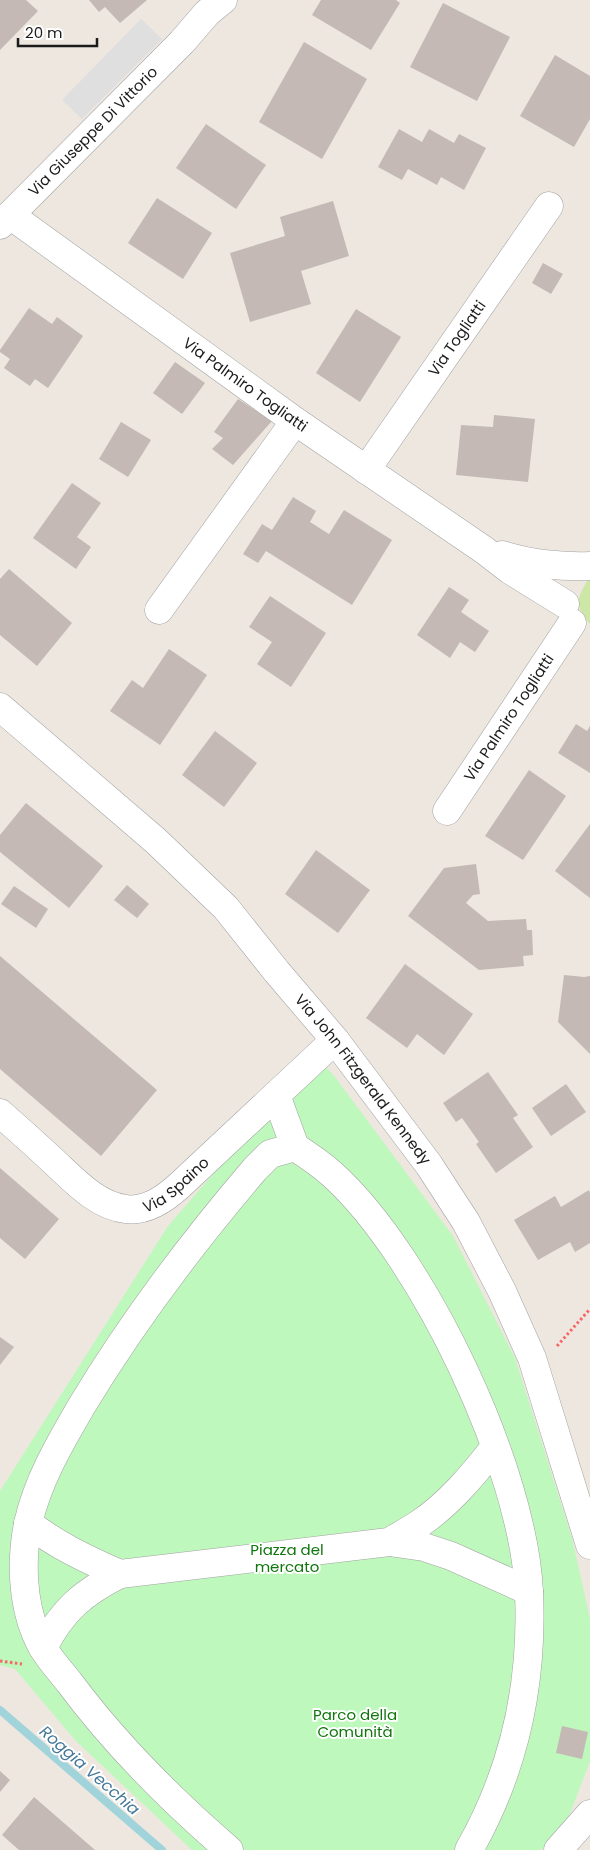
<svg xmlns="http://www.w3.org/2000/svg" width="590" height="1850" font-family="Poppins,sans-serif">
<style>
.grass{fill:#cde7a6}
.park{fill:#bef8bc}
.parking{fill:#dfdfdf}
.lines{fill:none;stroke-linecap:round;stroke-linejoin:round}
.stream{stroke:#a1d3da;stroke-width:8}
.building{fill:#c4b9b4}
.minor-casing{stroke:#a2a2a2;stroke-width:29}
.path{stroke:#f76767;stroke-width:3;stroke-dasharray:2.5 2.5;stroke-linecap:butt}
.minor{stroke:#fff;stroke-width:28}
.labels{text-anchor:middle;stroke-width:4;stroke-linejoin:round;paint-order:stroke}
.street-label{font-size:15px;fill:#1b1b1b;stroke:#fff}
.park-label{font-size:15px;fill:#0f750c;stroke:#fff}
.water-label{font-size:16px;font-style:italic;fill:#447899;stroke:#fff}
</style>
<rect width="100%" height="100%" fill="#ede7e0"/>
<!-- grass -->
<path class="grass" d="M589,578H590V624C573,605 577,598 589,578Z"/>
<!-- park -->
<path class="park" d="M322,1062L335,1077L453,1236L515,1358L572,1538L590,1619V1761L569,1816L541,1850H192L75,1740L15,1669L0,1665V1491L168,1226L268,1111Z"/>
<!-- parking -->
<path class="parking" d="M141,19L162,39L82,119L62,100Z"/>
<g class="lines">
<!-- stream -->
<path class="stream" d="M0,1710L162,1850"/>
</g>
<!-- building -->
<g class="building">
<path d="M0,0H26L38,11L0,50Z"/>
<path d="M89,0H147L120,23L105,7L99,12Z"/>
<path d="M321,0H396L400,3L371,50L312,15Z"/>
<path d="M443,3L510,37L477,101L410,67Z"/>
<path d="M304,42L367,79L322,159L259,122Z"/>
<path d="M555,55L590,76V119L574,147L520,116Z"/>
<path d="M206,124L266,165L236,209L176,168Z"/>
<path d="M399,129L422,142L429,129L454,143L459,134L486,148L464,190L441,177L437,185L408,169L402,180L378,167Z"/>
<path d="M157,198L212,233L183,279L128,243Z"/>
<path d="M333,201L349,256L301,271L311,304L250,322L230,253L285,236L280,217Z"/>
<path d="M543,263L563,274L551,294L532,283Z"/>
<path d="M29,308L52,324L57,317L83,336L48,388L35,379L30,386L4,368L10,359L0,352V350Z"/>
<path d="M356,309L401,337L360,402L316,373Z"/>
<path d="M175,362L205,383L182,414L153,393Z"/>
<path d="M238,399L272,421L233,465L212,449L223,438L214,432Z"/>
<path d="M494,415L535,419L528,482L456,475L461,425L493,427Z"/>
<path d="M121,422L151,440L128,477L99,459Z"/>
<path d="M72,483L101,503L77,537L91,547L76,569L33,538Z"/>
<path d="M293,497L316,511L310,522L329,534L344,510L392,540L352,605L266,551L258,563L243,554L262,524L272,530Z"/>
<path d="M9,569L72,623L37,666L0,635V579Z"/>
<path d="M449,587L469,600L461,612L489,631L475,652L460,642L450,658L417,635Z"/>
<path d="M270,596L326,633L291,687L257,664L272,642L249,627Z"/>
<path d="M169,649L207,675L160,745L110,711L132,680L143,688Z"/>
<path d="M576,724L587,731L590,726V773L558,753Z"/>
<path d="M215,731L257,763L224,807L182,775Z"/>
<path d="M529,770L566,796L523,860L485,836Z"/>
<path d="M26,803L103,866L69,908L0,852V835Z"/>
<path d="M590,824V898L555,871Z"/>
<path d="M316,850L370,890L338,933L285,894Z"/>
<path d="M476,864L480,894L473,895L466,903L488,921L526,919L527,930H532L533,955L523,956L524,966L479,970L408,916L444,868Z"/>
<path d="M127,885L149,904L137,918L114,900Z"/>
<path d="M14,886L48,909L36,928L1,904Z"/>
<path d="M0,956L157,1090L101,1156L0,1069Z"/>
<path d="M405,964L473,1014L444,1055L417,1034L407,1048L366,1018Z"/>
<path d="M564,975L584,977L590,976V1054L558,1022Z"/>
<path d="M488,1072L518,1115L513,1118L533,1147L496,1173L476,1144L479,1142L462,1118L456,1122L443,1103Z"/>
<path d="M566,1084L586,1112L551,1136L532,1108Z"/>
<path d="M0,1168L59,1219L25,1259L0,1238Z"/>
<path d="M589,1190L590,1193V1243L575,1252L570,1242L538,1260L514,1220L555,1196L561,1207Z"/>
<path d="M0,1337L14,1347L0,1365Z"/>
<path d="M562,1726L588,1732L582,1759L556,1753Z"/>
<path d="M0,1771L10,1780L0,1792Z"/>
<path d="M34,1797L95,1850H19L2,1835Z"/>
</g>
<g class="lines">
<!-- minor casing -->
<g class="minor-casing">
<g id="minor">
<path id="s1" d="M10,215L295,421L484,550L510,570L565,604"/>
<path id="s2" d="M0,225L182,42L207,13L223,0"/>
<path id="s3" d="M366,470L549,206"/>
<path d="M502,555C533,564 558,567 590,566"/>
<path d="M159,610L295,421"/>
<path id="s4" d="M0,707L156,841L226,908L277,972L335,1040L429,1165L466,1222L502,1291L532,1358L590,1545"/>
<path id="s5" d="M447,811L572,623"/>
<path d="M276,1095L295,1147"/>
<path id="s6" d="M0,1113C17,1128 34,1143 51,1159C72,1178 96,1206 126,1209C147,1212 166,1198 180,1185L335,1040"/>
<path d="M28,1523C56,1545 88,1560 120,1574L389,1542C399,1536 410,1530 419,1524C449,1504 473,1475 495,1447"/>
<path d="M389,1542L424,1547L451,1556L529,1591"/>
<path d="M43,1648C62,1610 84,1592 120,1574"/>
<path d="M229,1850C170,1799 115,1744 69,1682C57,1667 43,1652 36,1634C22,1601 21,1559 28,1524C37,1482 60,1443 81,1407C132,1322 191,1244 255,1169L270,1154L295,1147C309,1156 322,1165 333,1175C424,1258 524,1470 529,1593C533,1683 514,1771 469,1850"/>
<path d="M558,1850L590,1814"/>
</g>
</g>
<!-- path -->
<g class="path">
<path d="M557,1346L590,1309"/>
<path d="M0,1661L22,1664"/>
</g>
<!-- minor -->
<use href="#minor" class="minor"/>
</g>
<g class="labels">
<!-- street labels -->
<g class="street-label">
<text dy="5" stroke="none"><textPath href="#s2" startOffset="132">Via Giuseppe Di Vittorio</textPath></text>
<text dy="5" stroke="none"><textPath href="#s3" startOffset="160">Via Togliatti</textPath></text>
<text dy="5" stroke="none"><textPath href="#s1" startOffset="290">Via Palmiro Togliatti</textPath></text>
<text dy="5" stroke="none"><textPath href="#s5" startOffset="112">Via Palmiro Togliatti</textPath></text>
<text dy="5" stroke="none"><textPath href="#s4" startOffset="522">Via John Fitzgerald Kennedy</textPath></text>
<text dy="5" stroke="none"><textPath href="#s6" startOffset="218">Via Spaino</textPath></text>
</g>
<!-- park labels -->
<g class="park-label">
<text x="287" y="1555">Piazza del<tspan x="287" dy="17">mercato</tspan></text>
<text x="355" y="1720">Parco della<tspan x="355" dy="17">Comunità</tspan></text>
</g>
<!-- water labels -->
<g class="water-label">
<text transform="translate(90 1770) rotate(41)" y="6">Roggia Vecchia</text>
</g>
</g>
<!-- scale -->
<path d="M18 38v8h79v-8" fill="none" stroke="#1b1b1b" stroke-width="2.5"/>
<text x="25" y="38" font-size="15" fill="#1b1b1b" stroke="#ffffff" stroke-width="4" paint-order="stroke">20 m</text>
</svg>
